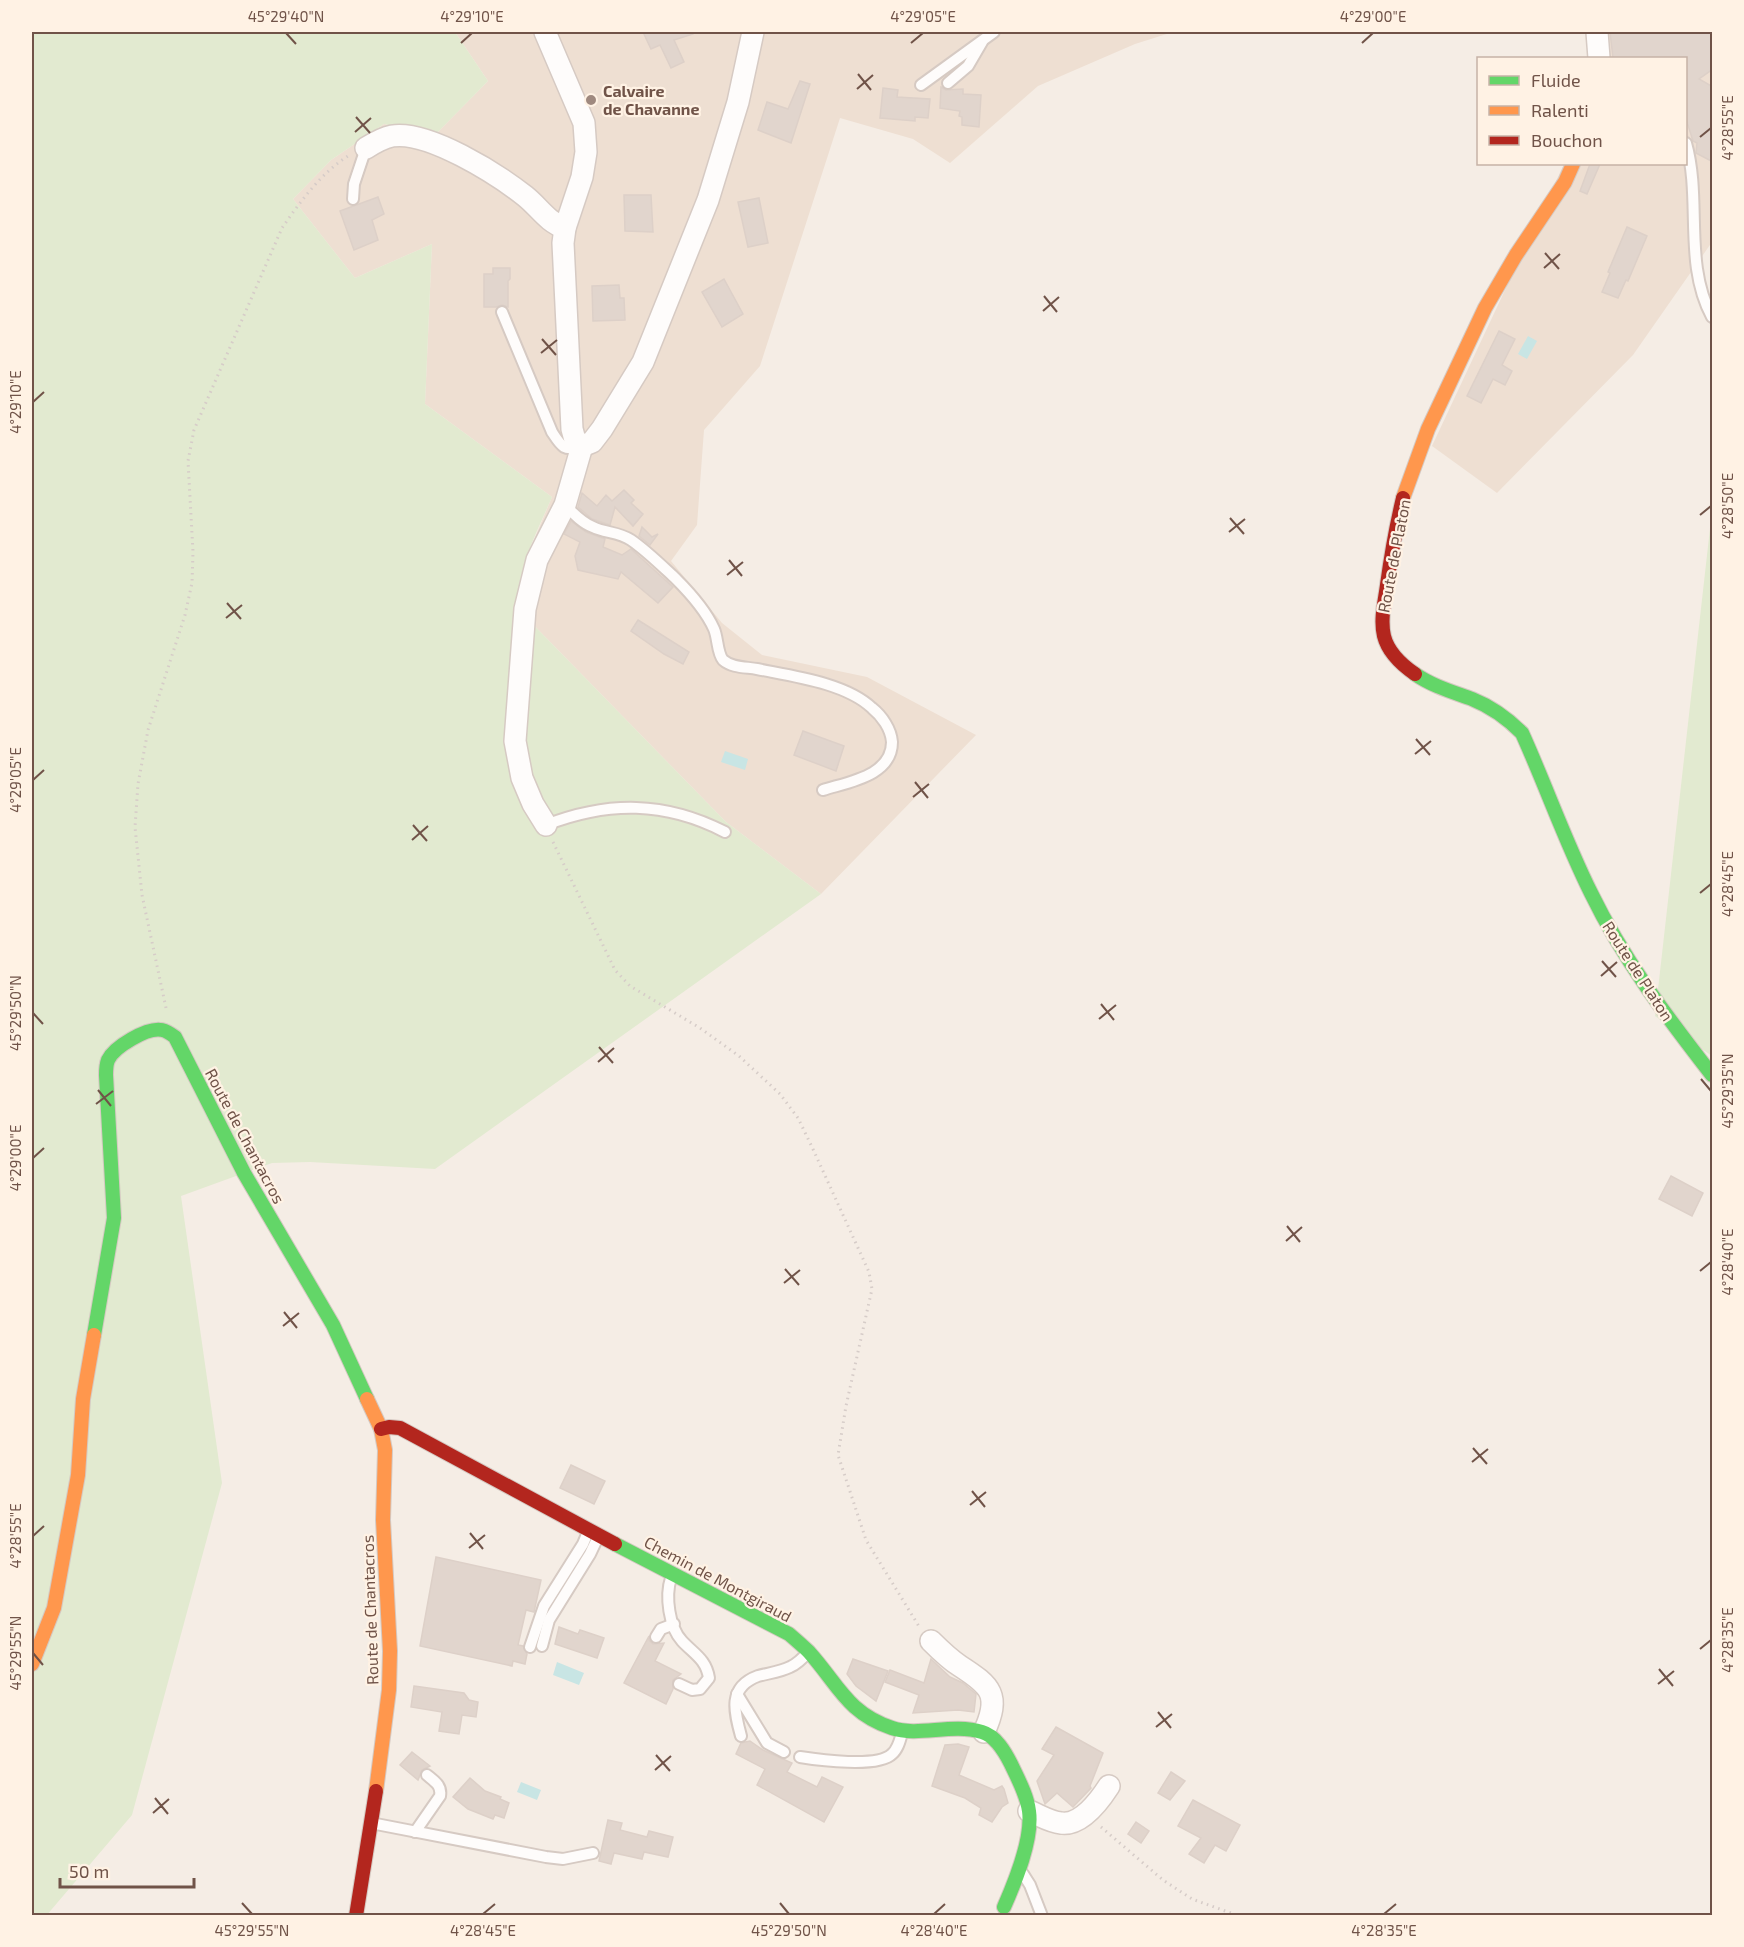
<svg xmlns="http://www.w3.org/2000/svg" width="1744" height="1947" font-family="'Exo 2',sans-serif">
<style>
.residential{fill:#eedfd2}
.green{fill:#e2ead0}
.water{fill:#c8e5e4}
.building{fill:#e1d5cd;stroke:#ddd0c8;stroke-width:1.5}
.lines{fill:none;stroke-linecap:round;stroke-linejoin:round}
.lane-casing{stroke:#d6cac3;stroke-width:14}
.street-casing{stroke:#d6cac3;stroke-width:24}
.fast-casing{stroke:#d5c9c2;stroke-width:16}
.slow-casing{stroke:#d5c9c2;stroke-width:16}
.jam-casing{stroke:#d5c9c2;stroke-width:16}
.path{stroke:#d6ccc8;stroke-width:3;stroke-dasharray:1.5 4.5;stroke-linecap:butt}
.lane{stroke:#fefcfb;stroke-width:10}
.street{stroke:#fefcfb;stroke-width:21}
.fast{stroke:#63d668;stroke-width:14}
.slow{stroke:#ff974d;stroke-width:14}
.jam{stroke:#b3261e;stroke-width:14}
.ticks{fill:none;stroke:#705348;stroke-width:2}
.poi-dot{fill:#9f897f;stroke:#fff2e4;stroke-width:2}
.labels{text-anchor:middle;stroke-width:4.5;stroke-linejoin:round;paint-order:stroke}
.poi-label{font-size:16px;font-weight:bold;fill:#705348;stroke:#fff2e4;text-anchor:start}
.street-label{font-size:16px;fill:#705348;stroke:#fff2e4}
.neatline{fill:none;stroke:#705348;stroke-width:2}
.ticks-label{font-size:15px;text-anchor:middle;fill:#705348}
</style>
<rect width="100%" height="100%" fill="#f5ede5"/>
<!-- residential -->
<g class="residential">
<path d="M455,32H1173L1135,44L1038,86L950,163L913,139L840,118L760,366L704,430L697,525L671,561L722,623L762,655L867,677L976,735L821,894L726,822L517,608V591L527,556L552,497L425,404L432,244L355,278L293,199L331,160L384,124L435,135L488,81Z"/>
<path d="M1586,32H1712V242L1633,355L1497,493L1432,446L1564,164H1686V58H1588Z"/>
</g>
<!-- green -->
<g class="green">
<path d="M32,32H455L488,81L435,135L384,124L331,160L293,199L355,278L432,244L425,404L552,497C537,532 517,569 517,608L726,822L821,894L435,1169L310,1162L272,1163L181,1196L222,1483L132,1815L46,1916L32,1915Z"/>
<path d="M1712,511V1056L1655,1016Z"/>
</g>
<!-- water -->
<g class="water">
<path d="M1528,336L1537,341L1527,359L1518,354Z"/>
<path d="M725,751L748,759L745,770L721,762Z"/>
<path d="M557,1662L584,1673L579,1685L553,1675Z"/>
<path d="M521,1782L541,1790L537,1800L517,1792Z"/>
</g>
<!-- building -->
<g class="building">
<path d="M643,32H693V34L674,40L684,62L671,68L660,45L651,49Z"/>
<path d="M1610,32H1713V69L1699,79L1713,87V162L1696,153L1697,143L1693,141L1686,119V58H1613Z"/>
<path d="M800,81L810,84L791,143L758,130L767,102L788,109Z"/>
<path d="M941,87L946,90L963,89V94L981,95L979,127L962,125V117L959,116L960,111L940,108Z"/>
<path d="M883,88L898,90L897,97L930,99L928,118L915,117V121L880,118Z"/>
<path d="M1590,164H1600L1587,194L1580,191Z"/>
<path d="M624,195H651L653,232L625,231Z"/>
<path d="M378,197L384,214L372,220L378,240L354,250L340,211Z"/>
<path d="M759,198L768,243L748,247L738,202Z"/>
<path d="M1627,227L1647,236L1628,281L1626,280L1618,298L1602,292L1610,273L1608,272Z"/>
<path d="M493,268H510V279L508,281V307L502,305L496,307H484V274H493Z"/>
<path d="M724,279L743,314L722,327L702,292Z"/>
<path d="M619,285L620,298H624L625,320L593,321L592,286Z"/>
<path d="M1499,331L1515,339L1502,365L1512,371L1505,385L1493,379L1481,403L1467,396Z"/>
<path d="M624,490L634,500L631,503L643,514L633,526L615,507L610,525L592,519L578,507L582,493L597,506L606,495L612,501Z"/>
<path d="M571,521L586,532L605,539L603,547L622,555L631,549L673,587L658,603L621,572L618,579L578,570L575,556L580,542L564,534Z"/>
<path d="M642,527L652,537L658,534L650,545L639,536Z"/>
<path d="M638,620L689,652L683,664L664,654L631,631Z"/>
<path d="M803,731L844,746L836,771L794,755Z"/>
<path d="M1671,1176L1703,1193L1692,1216L1659,1199Z"/>
<path d="M571,1465L605,1481L594,1504L560,1488Z"/>
<path d="M436,1557L541,1580L534,1612L526,1610L518,1645L523,1646L527,1654L525,1664L513,1661L512,1666L420,1646Z"/>
<path d="M559,1627L578,1634L580,1630L604,1638L597,1658L555,1644Z"/>
<path d="M649,1636V1640L653,1644L664,1643L655,1661L681,1674L673,1680V1689L666,1704L624,1683Z"/>
<path d="M853,1659L888,1671L876,1701L856,1686L847,1674Z"/>
<path d="M931,1659L950,1677L963,1683L976,1694L974,1712L958,1710L913,1713L919,1695L885,1682L890,1670L924,1683Z"/>
<path d="M414,1686L464,1693L469,1700L478,1702L476,1717L462,1715L459,1734L439,1731L442,1712L411,1707Z"/>
<path d="M1056,1727L1103,1753L1090,1786L1091,1788L1073,1807L1057,1793L1045,1804L1037,1781L1054,1755L1042,1749Z"/>
<path d="M750,1741L763,1750L792,1763L787,1772L817,1787L822,1777L843,1787L824,1822L757,1785L765,1769L736,1754L741,1743Z"/>
<path d="M958,1744L969,1747L959,1775L994,1790L1002,1786L1004,1789L1008,1803L1002,1807L992,1822L979,1815L981,1808L965,1798L932,1786L945,1745Z"/>
<path d="M412,1752L430,1766L422,1770L418,1780L400,1765Z"/>
<path d="M1171,1772L1185,1781L1170,1800L1158,1793Z"/>
<path d="M470,1778L485,1791L501,1797L500,1799L509,1803L504,1818L495,1815L493,1819L468,1809L453,1797Z"/>
<path d="M1193,1800L1240,1825L1226,1851L1215,1845L1204,1863L1189,1854L1201,1838L1178,1826Z"/>
<path d="M608,1820L622,1823L620,1830L647,1837L649,1831L673,1837L668,1857L644,1852L642,1859L614,1853L611,1864L599,1861Z"/>
<path d="M1136,1822L1149,1831L1141,1843L1128,1834Z"/>
</g>
<g class="lines">
<!-- lane casing -->
<g class="lane-casing">
<g id="lane">
<path d="M948,83L968,66L982,42"/>
<path d="M921,85L994,32"/>
<path d="M1686,143C1702,200 1683,263 1712,317"/>
<path d="M353,199L354,184L366,148"/>
<path d="M502,312L552,432C561,446 564,452 581,446"/>
<path d="M565,505C573,513 582,523 593,527C605,533 619,532 631,540C647,551 662,566 676,579C690,593 706,611 714,629C718,638 717,653 723,660C732,668 746,667 757,669C792,676 846,683 872,708C882,716 891,729 892,742C892,776 848,782 823,790"/>
<path d="M546,825C608,801 665,801 725,832"/>
<path d="M671,1578C665,1596 669,1627 682,1641C694,1654 706,1659 709,1678L700,1689L692,1690L679,1684"/>
<path d="M656,1637L661,1629L674,1624"/>
<path d="M542,1646L549,1620L590,1554L598,1537"/>
<path d="M530,1647L544,1606L583,1544L588,1532"/>
<path d="M737,1694L767,1743L784,1752"/>
<path d="M741,1736C734,1711 728,1687 758,1676C769,1673 780,1672 790,1667C797,1664 803,1658 808,1652"/>
<path d="M800,1757C819,1760 878,1768 892,1754C898,1749 900,1740 902,1733"/>
<path d="M371,1823L546,1857L563,1859L593,1853"/>
<path d="M415,1832L440,1796C442,1785 434,1781 427,1775"/>
<path d="M1023,1874L1030,1885L1042,1916"/>
</g>
</g>
<!-- street casing -->
<g class="street-casing">
<g id="street">
<path d="M545,32L584,123L586,152L582,177L565,228L563,243L572,429L575,440L582,446L592,442L602,429L643,362L708,200L738,102L753,32"/>
<path d="M1597,32L1599,58"/>
<path d="M366,148C374,143 382,138 392,136C428,130 497,174 525,196C539,207 547,222 565,228"/>
<path d="M546,825L533,804L522,778L515,741L525,609L537,560L565,505L582,446"/>
<path d="M931,1641C940,1650 949,1659 960,1666C991,1686 1001,1695 984,1732"/>
<path d="M1029,1811C1039,1815 1050,1822 1061,1823C1081,1826 1100,1800 1109,1786"/>
</g>
</g>
<!-- fast casing -->
<g class="fast-casing">
<g id="fast">
<path d="M1415,674C1432,686 1453,692 1472,699C1492,707 1507,718 1522,733C1546,786 1565,841 1591,893C1623,959 1667,1017 1712,1075"/>
<path d="M94,1335L114,1218L106,1075C106,1070 106,1065 108,1060C114,1047 147,1027 162,1030C167,1031 171,1034 175,1037L244,1173L333,1325L367,1399"/>
<path d="M615,1544L789,1634C796,1640 803,1646 809,1652C838,1684 847,1713 892,1728C919,1737 951,1723 982,1732C996,1736 1005,1752 1011,1764C1018,1779 1027,1795 1029,1811C1033,1839 1015,1882 1004,1907"/>
</g>
</g>
<!-- slow casing -->
<g class="slow-casing">
<g id="slow">
<path d="M1403,498L1428,429L1485,308L1516,255L1565,182L1573,164"/>
<path d="M367,1399L381,1429L385,1450L383,1520L390,1651L389,1690L376,1791"/>
<path d="M32,1664L54,1608L78,1475L83,1399L94,1335"/>
</g>
</g>
<!-- jam casing -->
<g class="jam-casing">
<g id="jam">
<path d="M1403,498C1396,527 1391,556 1387,585C1385,601 1380,619 1384,636C1388,652 1402,665 1415,674"/>
<path d="M381,1429L389,1427L400,1428L615,1544"/>
<path d="M356,1916L376,1791"/>
</g>
</g>
<!-- path -->
<g class="path">
<path d="M553,842L615,970L630,986L700,1028L739,1056L780,1094L798,1118L812,1147L869,1272L872,1289L846,1406L838,1455L866,1540L920,1628"/>
<path d="M166,1008L142,895L135,827L138,784L148,730L185,615L192,583L193,552L188,461L194,430L282,228C300,202 321,173 348,156"/>
<path d="M1101,1827L1163,1880L1192,1899L1239,1916"/>
</g>
<!-- lane -->
<use href="#lane" class="lane"/>
<!-- street -->
<use href="#street" class="street"/>
<!-- fast -->
<use href="#fast" class="fast"/>
<!-- slow -->
<use href="#slow" class="slow"/>
<!-- jam -->
<use href="#jam" class="jam"/>
</g>
<!-- ticks -->
<path class="ticks" d="M286,33L296,44M461,43L472,33M911,43L923,33M1362,43L1373,33M858,74L871,90M857,89L873,75M356,117L370,133M355,132L371,118M1700,137L1711,128M1545,253L1559,269M1544,268L1560,254M1044,296L1057,312M1043,311L1059,297M542,339L556,355M541,353L557,340M33,402L44,392M1700,515L1711,506M1230,518L1244,534M1229,532L1245,519M729,560L742,576M727,575L743,562M227,603L241,619M226,618L242,605M1416,739L1430,755M1415,754L1431,741M33,780L44,770M915,782L928,798M913,797L929,784M413,825L427,841M412,840L428,826M1700,893L1711,884M1602,961L1616,977M1601,976L1617,962M1101,1004L1114,1020M33,1013L43,1024M1099,1019L1116,1005M599,1047L613,1063M598,1062L614,1048M1701,1079L1711,1091M98,1090L111,1106M96,1104L113,1091M33,1158L44,1148M1287,1226L1300,1242M1286,1241L1302,1227M785,1269L799,1285M1700,1271L1711,1262M784,1283L800,1270M284,1312L297,1328M283,1326L299,1313M1473,1448L1487,1464M1472,1462L1488,1449M972,1491L985,1507M970,1505L986,1492M470,1533L483,1549M33,1536L44,1526M469,1548L485,1535M1700,1649L1711,1640M33,1653L43,1665M1659,1669L1673,1686M1658,1684L1674,1671M1158,1712L1171,1728M1156,1727L1172,1714M656,1755L670,1771M655,1770L671,1756M155,1798L168,1814M153,1813L169,1799M242,1903L252,1914M780,1903L789,1914M483,1914L495,1904M934,1914L945,1904M1384,1914L1396,1904"/>
<!-- markers -->
<circle class="poi-dot" cx="591" cy="100" r="6"/>
<g class="labels">
<!-- poi labels -->
<g class="poi-label">
<text x="603" y="97">Calvaire<tspan x="603" dy="18">de Chavanne</tspan></text>
</g>
<!-- street labels -->
<g class="street-label">
<text transform="translate(1394 556) rotate(-79)" y="6">Route de Platon</text>
<text transform="translate(1638 971) rotate(57)" y="6">Route de Platon</text>
<text transform="translate(245 1136) rotate(62)" y="6">Route de Chantacros</text>
<text transform="translate(718 1579) rotate(28)" y="6">Chemin de Montgiraud</text>
<text transform="translate(370 1610) rotate(-92)" y="6">Route de Chantacros</text>
</g>
</g>
<!-- border -->
<rect width="1744" height="1947" fill="none" stroke="#fff2e4" stroke-width="66"/>
<!-- legend -->
<rect x="1477" y="57" width="210" height="108" fill="#fff2e4" stroke="#c6b2a6" stroke-width="1.5"/>
<rect x="1489" y="76" width="30" height="9" fill="#63d668" stroke="#c6b2a6" stroke-width="1.5"/>
<text x="1531" y="87" font-size="18" fill="#705348">Fluide</text>
<rect x="1489" y="106" width="30" height="9" fill="#ff974d" stroke="#c6b2a6" stroke-width="1.5"/>
<text x="1531" y="117" font-size="18" fill="#705348">Ralenti</text>
<rect x="1489" y="136" width="30" height="9" fill="#b3261e" stroke="#c6b2a6" stroke-width="1.5"/>
<text x="1531" y="147" font-size="18" fill="#705348">Bouchon</text>
<!-- scale -->
<path d="M60 1878v9h134v-9" fill="none" stroke="#705348" stroke-width="3"/>
<text x="69" y="1878" font-size="18" fill="#705348" stroke="#fff2e4" stroke-width="4.5" paint-order="stroke">50 m</text>
<rect x="33" y="33" width="1678" height="1881" class="neatline"/>
<g class="ticks-label">
<text x="286" y="22">45°29'40"N</text>
<text x="472" y="22">4°29'10"E</text>
<text x="923" y="22">4°29'05"E</text>
<text x="1373" y="22">4°29'00"E</text>
<text transform="translate(1728 128) rotate(-90)" y="5">4°28'55"E</text>
<text transform="translate(16 402) rotate(-90)" y="5">4°29'10"E</text>
<text transform="translate(1728 506) rotate(-90)" y="5">4°28'50"E</text>
<text transform="translate(16 780) rotate(-90)" y="5">4°29'05"E</text>
<text transform="translate(1728 884) rotate(-90)" y="5">4°28'45"E</text>
<text transform="translate(16 1013) rotate(-90)" y="5">45°29'50"N</text>
<text transform="translate(1728 1091) rotate(-90)" y="5">45°29'35"N</text>
<text transform="translate(16 1158) rotate(-90)" y="5">4°29'00"E</text>
<text transform="translate(1728 1262) rotate(-90)" y="5">4°28'40"E</text>
<text transform="translate(16 1536) rotate(-90)" y="5">4°28'55"E</text>
<text transform="translate(1728 1640) rotate(-90)" y="5">4°28'35"E</text>
<text transform="translate(16 1653) rotate(-90)" y="5">45°29'55"N</text>
<text x="252" y="1936">45°29'55"N</text>
<text x="483" y="1936">4°28'45"E</text>
<text x="789" y="1936">45°29'50"N</text>
<text x="934" y="1936">4°28'40"E</text>
<text x="1384" y="1936">4°28'35"E</text>
</g>
</svg>
